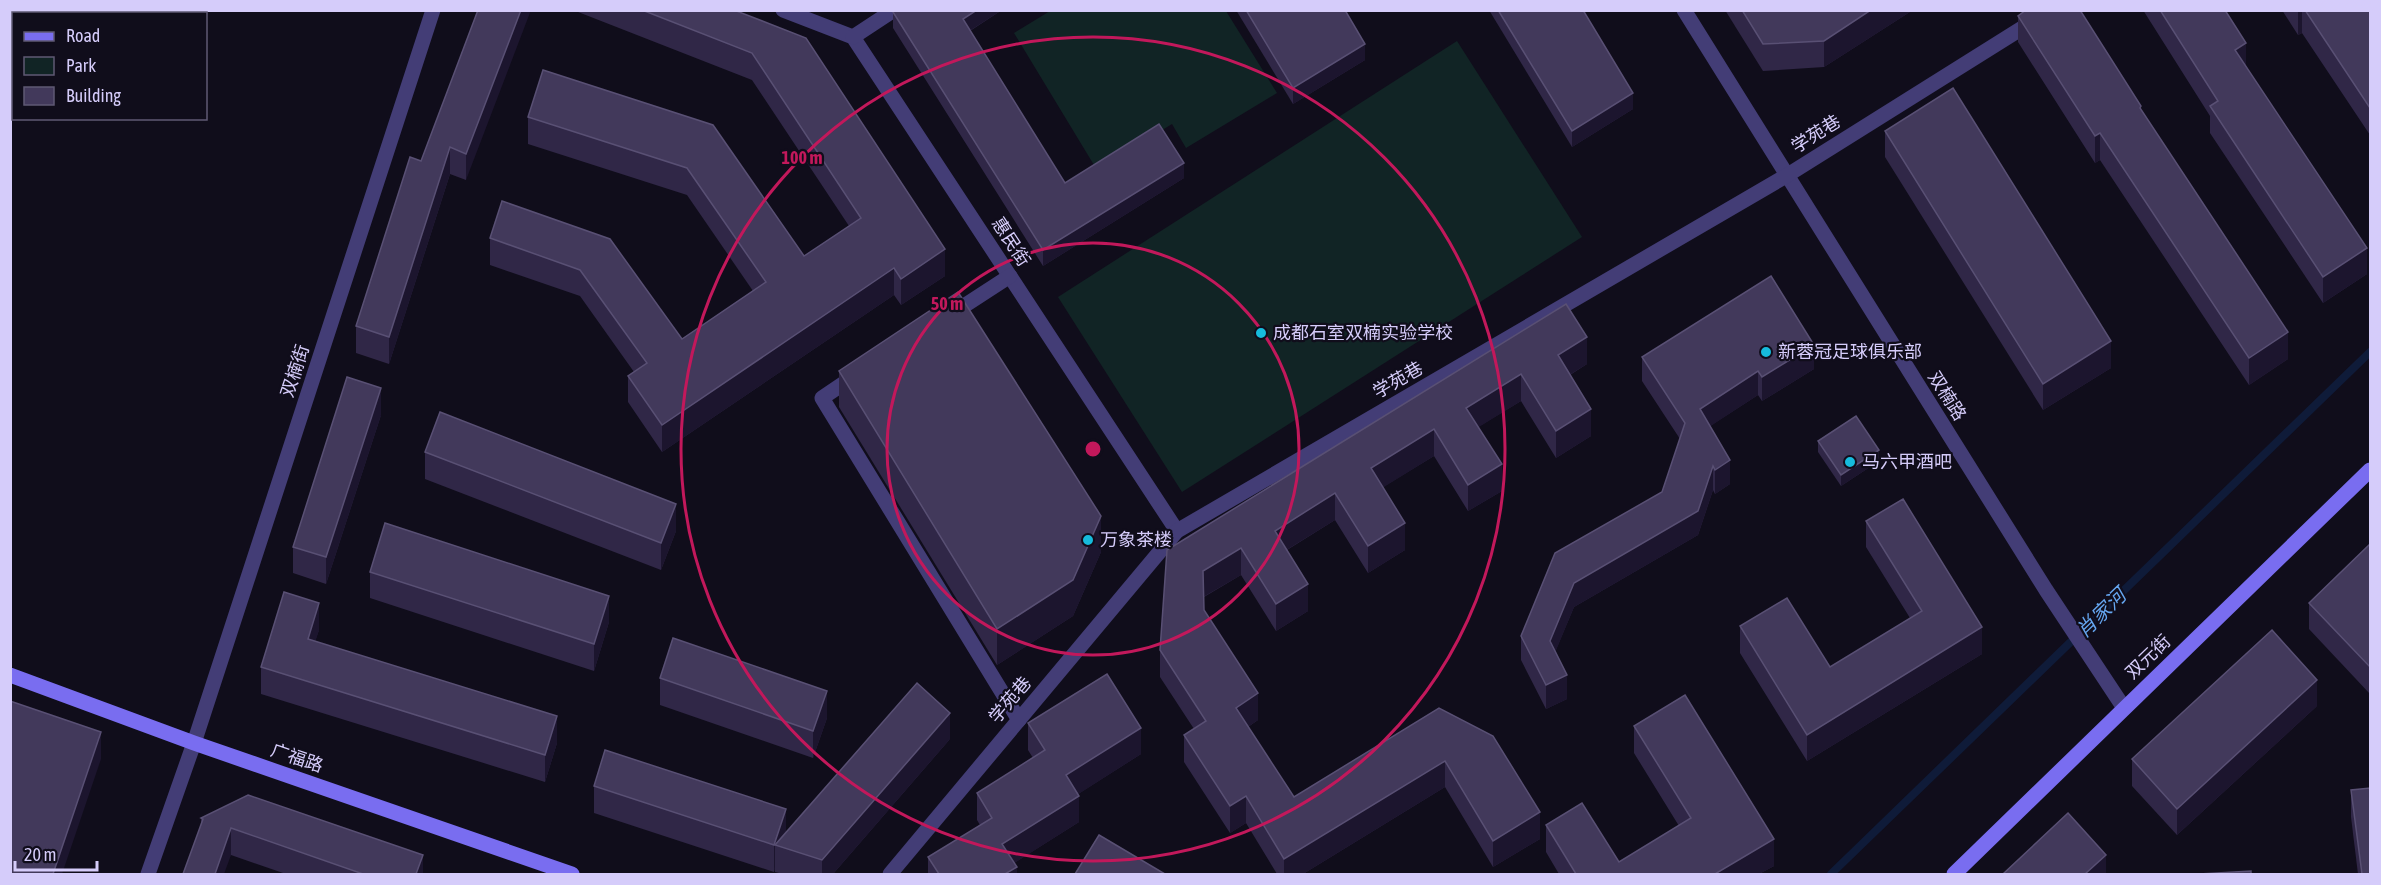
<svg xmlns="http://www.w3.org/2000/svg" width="2381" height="885" font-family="'Asap Condensed','Noto Sans SC',sans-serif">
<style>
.green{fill:#112425}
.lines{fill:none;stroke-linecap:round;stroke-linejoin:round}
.stream{stroke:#0f1b39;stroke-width:8}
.street{stroke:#433d76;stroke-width:15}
.secondary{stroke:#796df0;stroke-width:15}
.wall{fill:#302747}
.shaded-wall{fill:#1c152e}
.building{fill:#42395b;stroke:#595074;stroke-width:1.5}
.ring{fill:none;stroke:#c2185b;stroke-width:3}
.poi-dot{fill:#16bbdc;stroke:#100d1b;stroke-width:2}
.labels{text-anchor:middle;stroke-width:4.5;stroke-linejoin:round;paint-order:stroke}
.street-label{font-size:18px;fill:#d5ccfa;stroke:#100d1b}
.poi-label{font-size:18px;fill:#d5ccfa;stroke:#100d1b;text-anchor:start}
.water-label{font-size:20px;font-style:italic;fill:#65a6f0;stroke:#100d1b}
.centre{fill:#c2185b;stroke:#100d1b;stroke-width:3}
.ring-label{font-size:18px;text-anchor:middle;font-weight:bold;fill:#c2185b;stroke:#100d1b;stroke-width:4.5;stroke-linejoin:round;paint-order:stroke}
</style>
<rect width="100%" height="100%" fill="#100d1b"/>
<!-- green -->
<g class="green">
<path d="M1050,11H1226L1277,93L1186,148L1172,124L1097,170L1014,33Z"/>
<path d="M1457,41L1582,237L1182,492L1058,297Z"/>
</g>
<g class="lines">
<!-- stream -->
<path class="stream" d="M1831,874L2370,352"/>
<!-- street -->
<g class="street">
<path d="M783,10L853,37L1177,531"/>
<path d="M1684,10L2046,590L2124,708"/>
<path d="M853,37L894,10"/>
<path d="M950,315L1010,276"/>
<path d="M856,375L822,398L1019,720"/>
<path d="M148,874L194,743L433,10"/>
<path d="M890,874L1177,531L1786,176L2051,10"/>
</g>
<!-- secondary -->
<g class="secondary">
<path d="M10,675L194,743L572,874"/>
<path d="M1954,874L2370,470"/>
</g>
</g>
<!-- wall -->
<g class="wall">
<path d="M478,10L466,180L450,174L389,364L356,353V326L421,161Z"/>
<path d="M573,10H734L945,276L901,305L894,295L662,452L628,402V376L634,372L580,296L490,265V238L502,201L682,339L753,291L687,195L528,144V117L713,125L804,256L849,226L752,80Z"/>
<path d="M1002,10L970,31L1065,183L1184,178L1043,266L893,28V12Z"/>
<path d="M1236,10H1345L1365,60L1293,104Z"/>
<path d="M1489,10H1583L1633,109L1572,147Z"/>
<path d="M1725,10H1913L1824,67L1763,71Z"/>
<path d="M2143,10H2225L2246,67L2367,274L2323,303L2210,133V116Z"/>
<path d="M2282,10H2370V135L2302,33L2298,35Z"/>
<path d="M2018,16L2141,110L2288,359L2249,385L2100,160L2095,163L2018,42Z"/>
<path d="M1885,131L2111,368L2043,410L1885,157Z"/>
<path d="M1566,304L1587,364L1570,375L1591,436L1556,458L1521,401L1478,427L1502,491L1468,511L1434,456L1383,487L1405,550L1368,573L1335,520L1287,550L1308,611L1276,631L1241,575L1204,597V610L1258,720L1248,727L1294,797L1439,708L1540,839L1493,867L1445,787L1303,874H1277L1246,823L1230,833L1184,762V735L1194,729L1160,677V650L1167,550Z"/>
<path d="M1642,357L1814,369L1762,401L1758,395L1710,426L1730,484L1715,494L1713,490L1698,535L1574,607L1555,652L1567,699L1546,709L1521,660V636L1662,492L1680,439L1642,381Z"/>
<path d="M839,371L1101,552L1073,616L997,665L839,407Z"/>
<path d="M381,415L326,584L293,573V547Z"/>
<path d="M1818,441L1879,461L1841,486L1818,452Z"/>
<path d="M425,452L676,531L661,570L425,479Z"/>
<path d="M1866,521L1982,654L1807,761L1740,653V626L1830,667L1910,618L1866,547Z"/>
<path d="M2370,544V694L2309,629V603Z"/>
<path d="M370,572L609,622L594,671L370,598Z"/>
<path d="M319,630L315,641L557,743L545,782L261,694V667Z"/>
<path d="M660,678L827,718L813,758L660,705Z"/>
<path d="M2317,706L2177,835L2132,786V759Z"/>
<path d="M1028,723L1141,754L1078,794L1079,822L1014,863L1017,874H928V857L980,825L977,820V793L1033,758L1028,750Z"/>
<path d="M1634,726L1774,866L1759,874H1559L1546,852V825L1619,862L1679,826L1634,753Z"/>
<path d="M950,739L833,874H783L775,872V867L774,872L594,813V786L786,833Z"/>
<path d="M2351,790L2370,874H2358L2351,817Z"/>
<path d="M201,818L423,874H286L231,855L201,824Z"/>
</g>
<!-- shaded-wall -->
<g class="shaded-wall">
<path d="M521,10H531L466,180V154Z"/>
<path d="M977,10H1002L963,35V19Z"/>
<path d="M1871,10H1913L1824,67V41Z"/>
<path d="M2298,10H2302V33L2298,35Z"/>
<path d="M2246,43V70L2235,50Z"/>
<path d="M1365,44V60L1293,104V88Z"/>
<path d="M1633,93V109L1572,147V131Z"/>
<path d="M2100,133V160L2095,163V136Z"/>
<path d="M450,147V174L389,364V337Z"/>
<path d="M1184,163V178L1043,266V250Z"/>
<path d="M2367,248V274L2323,303V277Z"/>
<path d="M945,249V276L901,305V279Z"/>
<path d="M894,268V295L662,452V425Z"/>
<path d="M2288,332V359L2249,385V358Z"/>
<path d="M1587,337V364L1558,382V355Z"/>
<path d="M2111,341V368L2043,410V384Z"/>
<path d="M1814,345V369L1762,401V377Z"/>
<path d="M1758,371V395L1700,433V409Z"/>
<path d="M1521,374V401L1466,435V408Z"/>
<path d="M381,388V415L326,584V557Z"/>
<path d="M1591,409V436L1556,458V431Z"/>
<path d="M1434,429V456L1371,495V468Z"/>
<path d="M1879,450V461L1841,486V475Z"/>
<path d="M1730,460V484L1715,494V470Z"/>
<path d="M1502,464V491L1468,511V485Z"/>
<path d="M1713,466V490L1698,535L1574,607L1550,665V641L1574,583Z"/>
<path d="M1335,493V520L1275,557V531Z"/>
<path d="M676,504V531L661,570V543Z"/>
<path d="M1101,516V552L1073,616L997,665V629Z"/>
<path d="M1405,523V550L1368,573V546Z"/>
<path d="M1241,548V575L1203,597V571Z"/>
<path d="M1308,584V611L1276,631V604Z"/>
<path d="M609,596V622L594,671V644Z"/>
<path d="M319,603V630L308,665V639Z"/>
<path d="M1982,627V654L1807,761V735Z"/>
<path d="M1567,675V699L1546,709V685Z"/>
<path d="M2317,680V706L2177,835V809Z"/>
<path d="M827,691V718L813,758V731Z"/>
<path d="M1258,693V720L1236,735V708Z"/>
<path d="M950,713V739L833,874H822V860Z"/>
<path d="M557,716V743L545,782V755Z"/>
<path d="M1141,728V754L1066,802V775Z"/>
<path d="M101,732V759L62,874H53Z"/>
<path d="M1445,761V787L1303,874H1284V859Z"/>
<path d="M1079,796V822L1002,871V844Z"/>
<path d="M1246,796V823L1230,833V806Z"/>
<path d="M786,809V836L775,845V867L774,872V845Z"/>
<path d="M1540,812V839L1493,867V841Z"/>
<path d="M231,828V855L224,874H215Z"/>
<path d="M1774,839V866L1759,874H1715Z"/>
<path d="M423,855V874H416Z"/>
<path d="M2106,855V874H2085Z"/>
<path d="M1017,867V874H1005Z"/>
</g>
<!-- building -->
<g class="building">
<path d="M478,10H521L466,154L450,147L389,337L356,326L410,157L421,161Z"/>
<path d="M642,10H734L806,38L945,249L901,279L894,268L662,425L628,376L647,363L580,270L490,238L502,201L610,239L682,339L766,282L687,168L528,117L543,70L713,125L804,256L861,218L752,53Z"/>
<path d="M895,10H977L963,19L1065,183L1159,124L1184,163L1043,250L893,12Z"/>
<path d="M1246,10H1345L1365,44L1293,88Z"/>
<path d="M1498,10H1583L1633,93L1572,131Z"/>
<path d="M1742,10H1871L1824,41L1763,44Z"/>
<path d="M2026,10H2080L2141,106L2140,108L2288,332L2249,358L2100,133L2095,136L2018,16Z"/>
<path d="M2160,10H2225L2246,43L2235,50L2367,248L2323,277L2210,106L2218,101Z"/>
<path d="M2305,10H2370V108Z"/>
<path d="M1953,88L2111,341L2043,384L1885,131Z"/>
<path d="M1771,276L1814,345L1762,377L1758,371L1700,409L1730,460L1715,470L1713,466L1698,511L1574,583L1550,641L1567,675L1546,685L1521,636L1555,553L1662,492L1685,423L1642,357Z"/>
<path d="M958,292L1101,516L1073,580L997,629L839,371Z"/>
<path d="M1566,304L1587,337L1558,355L1591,409L1556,431L1521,374L1466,408L1502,464L1468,485L1434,429L1371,468L1405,523L1368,546L1335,493L1275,531L1308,584L1276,604L1241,548L1203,571L1204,610L1258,693L1236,708L1294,797L1439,708L1493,736L1540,812L1493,841L1445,761L1284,859L1246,796L1230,806L1184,735L1206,721L1160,650L1167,550Z"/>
<path d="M347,377L381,388L326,557L293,547Z"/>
<path d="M440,412L676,504L661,543L425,452Z"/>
<path d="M1856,416L1879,450L1841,475L1818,441Z"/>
<path d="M1903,499L1982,627L1807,735L1740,626L1787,598L1830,667L1922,611L1866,521Z"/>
<path d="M385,523L609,596L594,644L370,572Z"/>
<path d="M2370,544V667L2309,603Z"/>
<path d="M284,592L319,603L308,639L557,716L545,755L261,667Z"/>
<path d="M2272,630L2317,680L2177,809L2132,759Z"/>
<path d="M673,638L827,691L813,731L660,678Z"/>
<path d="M1107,674L1141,728L1066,775L1079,796L1002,844L1017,867L1005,874H939L928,857L992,818L977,793L1045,750L1028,723Z"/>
<path d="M917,683L950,713L822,860L775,845Z"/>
<path d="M1685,695L1774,839L1715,874H1576L1546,825L1582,803L1619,862L1691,818L1634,726Z"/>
<path d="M10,701L101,732L53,874H10Z"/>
<path d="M605,750L786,809L774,845L594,786Z"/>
<path d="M2370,788V874H2362L2351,790Z"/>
<path d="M248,795L423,855L416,874H363L231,828L215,874H183L203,819L201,818Z"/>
<path d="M2068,813L2106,855L2085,874H2003Z"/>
<path d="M1099,835L1165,874H1075Z"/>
<path d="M2251,871V874H2199Z"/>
</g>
<!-- distance rings -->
<g class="ring">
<circle cx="1093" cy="449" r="206"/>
<circle cx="1093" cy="449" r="412"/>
</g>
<!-- markers -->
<g class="poi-dot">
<circle cx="1261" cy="333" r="6"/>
<circle cx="1766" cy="352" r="6"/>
<circle cx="1850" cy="462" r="6"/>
<circle cx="1088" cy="540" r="6"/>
</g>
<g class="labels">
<!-- street labels -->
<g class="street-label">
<text transform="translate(1816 134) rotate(-32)" y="6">学苑巷</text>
<text transform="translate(1011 242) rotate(57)" y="6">惠民街</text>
<text transform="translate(295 371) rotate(-72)" y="6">双楠街</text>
<text transform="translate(1398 380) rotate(-30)" y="6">学苑巷</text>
<text transform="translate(1947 396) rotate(58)" y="6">双楠路</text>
<text transform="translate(2148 657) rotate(-44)" y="6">双元街</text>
<text transform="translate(1010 700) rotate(-50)" y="6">学苑巷</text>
<text transform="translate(297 758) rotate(19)" y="6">广福路</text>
</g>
<!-- poi labels -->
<g class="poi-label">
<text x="1273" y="339">成都石室双楠实验学校</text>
<text x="1778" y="358">新蓉冠足球俱乐部</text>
<text x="1862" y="468">马六甲酒吧</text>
<text x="1100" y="546">万象茶楼</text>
</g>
<!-- water labels -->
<g class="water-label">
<text transform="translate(2101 613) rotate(-44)" y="7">肖家河</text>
</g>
</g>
<circle cx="1093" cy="449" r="9" class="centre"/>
<g class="ring-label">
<text x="802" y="164">100 m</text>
<text x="947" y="310">50 m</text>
</g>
<!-- border -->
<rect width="2381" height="885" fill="none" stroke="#d5ccfa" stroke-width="24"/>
<!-- legend -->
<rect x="12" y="12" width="195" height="108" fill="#100d1b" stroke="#5f5974" stroke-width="1.5"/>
<rect x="24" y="32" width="30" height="9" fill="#796df0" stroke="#5f5974" stroke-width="1.5"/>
<text x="66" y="42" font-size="18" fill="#d5ccfa">Road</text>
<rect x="24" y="57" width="30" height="18" fill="#112425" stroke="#5f5974" stroke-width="1.5"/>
<text x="66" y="72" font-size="18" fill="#d5ccfa">Park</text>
<rect x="24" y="87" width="30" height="18" fill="#42395b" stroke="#5f5974" stroke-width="1.5"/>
<text x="66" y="102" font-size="18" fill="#d5ccfa">Building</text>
<!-- scale -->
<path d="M15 861v9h82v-9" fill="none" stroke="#d5ccfa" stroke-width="3"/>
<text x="24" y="861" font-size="18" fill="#d5ccfa" stroke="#100d1b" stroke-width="4.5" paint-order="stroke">20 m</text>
</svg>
